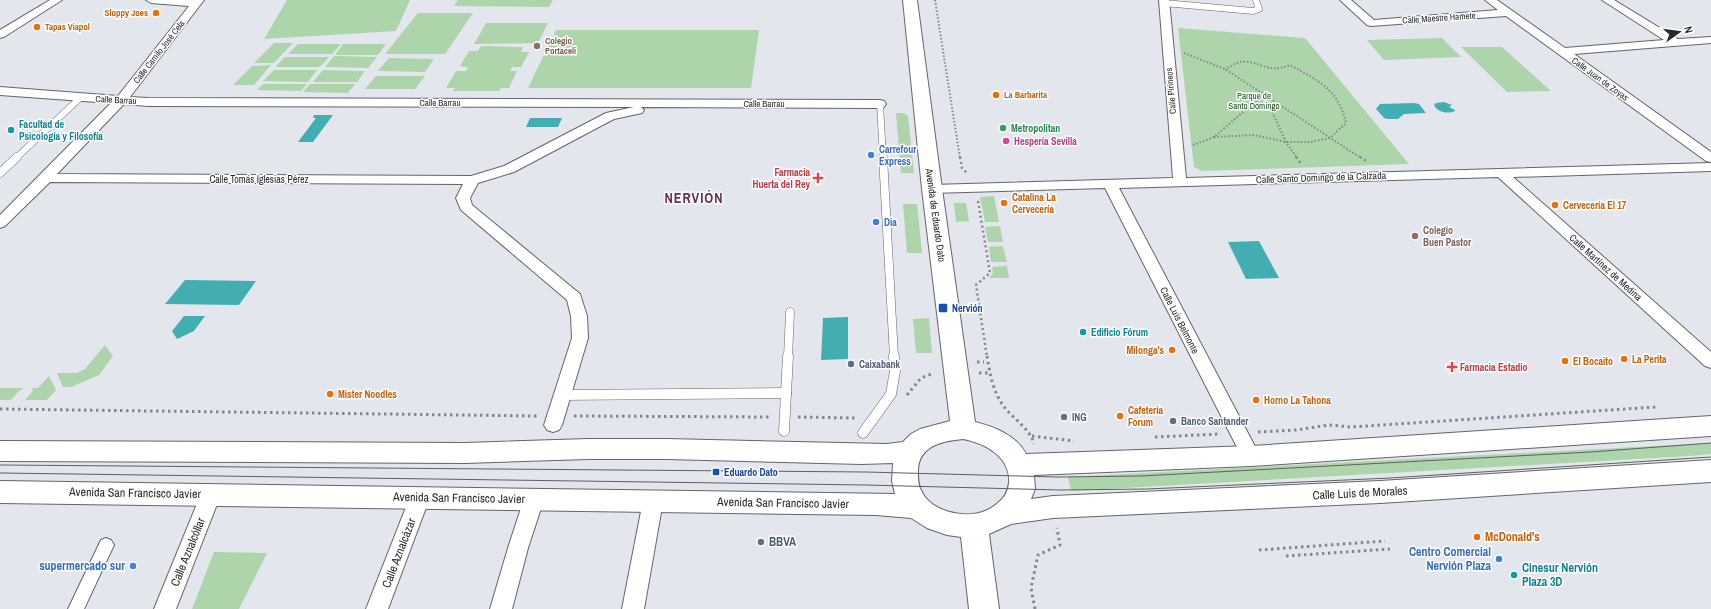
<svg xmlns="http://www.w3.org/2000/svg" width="1711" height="609" font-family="'Archivo Narrow',sans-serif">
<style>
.green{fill:#aed4ac}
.water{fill:#43aeb2}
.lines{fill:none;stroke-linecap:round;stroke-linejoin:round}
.service-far2-casing{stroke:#63656a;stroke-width:7}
.service-far1-casing{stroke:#63656a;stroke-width:9}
.service-casing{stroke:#63656a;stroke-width:11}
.pedestrian-casing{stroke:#63656a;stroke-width:2}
.minor-casing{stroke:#63656a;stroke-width:2}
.primary-casing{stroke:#63656a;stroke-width:2}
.path-far2{stroke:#86878c;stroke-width:2;stroke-dasharray:1.5 2;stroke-linecap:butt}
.path-far1{stroke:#86878c;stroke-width:2.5;stroke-dasharray:2 3;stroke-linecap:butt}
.path{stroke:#86878c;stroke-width:3;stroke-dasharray:2.5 3.5;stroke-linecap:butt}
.service-far2{stroke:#fff;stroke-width:6}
.service-far1{stroke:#fff;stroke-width:8}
.service{stroke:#fff;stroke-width:10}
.pedestrian{fill:#fff;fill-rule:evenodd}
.minor{fill:#fff;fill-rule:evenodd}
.primary{fill:#fff;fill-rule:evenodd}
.tram{stroke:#5e6064;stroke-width:1}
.food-dot{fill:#e8710a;stroke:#fff;stroke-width:1.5}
.education-dot{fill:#8d6e63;stroke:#fff;stroke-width:1.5}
.leisure-dot{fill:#2e9e5b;stroke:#fff;stroke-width:1.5}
.culture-dot{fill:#0f9aa8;stroke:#fff;stroke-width:1.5}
.hotel-dot{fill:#d1479c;stroke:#fff;stroke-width:1.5}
.shop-dot{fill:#3f7fe0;stroke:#fff;stroke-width:1.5}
.health-dot{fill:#e0444e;stroke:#fff;stroke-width:1.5}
.transit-dot{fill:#1a4fb4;stroke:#fff;stroke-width:1.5}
.service-dot{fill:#5c6f8a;stroke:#fff;stroke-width:1.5}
.labels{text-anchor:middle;stroke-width:3;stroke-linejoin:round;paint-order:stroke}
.far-food-label{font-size:9px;font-weight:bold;fill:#c56008;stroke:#fff;text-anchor:start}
.far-street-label{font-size:9px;fill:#28292c;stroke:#fff}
.far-education-label{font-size:9px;font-weight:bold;fill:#785e54;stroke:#fff;text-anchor:start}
.far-park-label{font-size:9px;fill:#184e18;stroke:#fff}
.culture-label{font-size:10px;font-weight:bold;fill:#0d838f;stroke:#fff;text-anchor:start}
.leisure-label{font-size:10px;font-weight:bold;fill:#27864d;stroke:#fff;text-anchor:start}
.hotel-label{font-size:10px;font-weight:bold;fill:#b23c85;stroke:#fff;text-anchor:start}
.shop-label{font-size:10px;font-weight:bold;fill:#366cbe;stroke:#fff;text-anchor:start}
.health-label{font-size:10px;font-weight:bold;fill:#be3a42;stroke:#fff;text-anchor:end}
.street-label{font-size:10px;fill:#28292c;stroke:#fff}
.food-label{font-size:10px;font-weight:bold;fill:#c56008;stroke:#fff;text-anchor:start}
.education-label{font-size:10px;font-weight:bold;fill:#785e54;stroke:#fff;text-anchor:start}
.transit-label{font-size:10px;font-weight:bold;fill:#164399;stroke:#fff;text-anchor:start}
.service-label{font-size:10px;font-weight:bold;fill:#4e5e75;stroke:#fff;text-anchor:start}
.near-street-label{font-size:12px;fill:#28292c;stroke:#fff}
.near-food-label{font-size:12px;font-weight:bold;fill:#c56008;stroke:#fff;text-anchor:start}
.near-service-label{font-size:12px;font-weight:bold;fill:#4e5e75;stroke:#fff;text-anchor:start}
.near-shop-label{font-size:12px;font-weight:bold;fill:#366cbe;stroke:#fff;text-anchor:end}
.near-culture-label{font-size:12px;font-weight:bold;fill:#0d838f;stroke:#fff;text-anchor:start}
.district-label{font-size:14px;font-weight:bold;letter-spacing:1px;fill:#653060;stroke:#fff}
</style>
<rect width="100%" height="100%" fill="#e4e6ed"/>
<!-- green -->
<g class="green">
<path d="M287,0H410L396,31L264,39Z"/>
<path d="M458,0H553L549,7L454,6Z"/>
<path d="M418,13H473L445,54H385Z"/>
<path d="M486,23H548L538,43L474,44Z"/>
<path d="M1178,28L1305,38L1409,164L1202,171L1194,167Z"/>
<path d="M556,30H759L751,88H528Z"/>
<path d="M1442,38L1461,57L1384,60L1367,40Z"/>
<path d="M274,43H293L274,63H254Z"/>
<path d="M298,44H341L332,54H288Z"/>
<path d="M343,44H386L378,55H335Z"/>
<path d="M481,46L523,47L521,52H529L521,67H512L510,71H517L509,88H501L499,91H453L455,88H446L456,71H466L468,67L460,66L469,51H478Z"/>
<path d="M1461,47H1502L1551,91L1507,92Z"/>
<path d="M334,56L377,57L368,68L325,67Z"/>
<path d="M285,57H329L320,67H275Z"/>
<path d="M389,58L434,59L425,72L378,71Z"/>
<path d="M271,65L254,85H233L252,66Z"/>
<path d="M274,70H317L308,82L263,81Z"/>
<path d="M323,70L365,71L357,82H313Z"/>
<path d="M376,76H425L415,89H365Z"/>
<path d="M263,84H307L301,91L257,90Z"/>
<path d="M310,84H355L348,93L303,92Z"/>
<path d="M896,113H904L908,116L914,173H901Z"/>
<path d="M994,196L999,222H985L980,197Z"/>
<path d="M954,203H966L969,221L956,222Z"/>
<path d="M903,204H917L922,253H907Z"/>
<path d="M1000,226L1003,242H988L985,227Z"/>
<path d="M1003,246L1007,262H991L989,247Z"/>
<path d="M1007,266L1009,278H989L993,273L992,267Z"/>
<path d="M929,318L932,353H916L913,319Z"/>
<path d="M105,345L113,356L99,375L71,387H63L57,373H77L85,369Z"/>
<path d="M49,376L56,390L47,400H25L33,391L32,388H38Z"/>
<path d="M0,388H24L19,391L11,400H0Z"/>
<path d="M1711,443V454L1690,456L1071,491L1068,477Z"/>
<path d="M214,552L267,553L239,609H192Z"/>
</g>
<!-- water -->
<g class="water">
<path d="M1444,102L1452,105L1449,107L1455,110V111C1448,114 1438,113 1434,105L1436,103Z"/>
<path d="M1414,103L1419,104L1426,113L1404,114L1398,119H1388L1384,118L1376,109L1380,104Z"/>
<path d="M314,115H333L313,142H298L316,118H313Z"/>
<path d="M530,118H562L558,127H526Z"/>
<path d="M1259,241L1279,278L1246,279L1228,242Z"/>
<path d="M185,280L256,281L239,305L165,304Z"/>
<path d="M184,316H205L194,331L177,339L172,331Z"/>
<path d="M848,317V359L821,360L823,318Z"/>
</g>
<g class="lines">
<!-- service-far2 casing -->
<g class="service-far2-casing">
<g id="service-far2">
<path d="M1164,3L1253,11L1259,9L1256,0"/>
<path d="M880,104L883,158"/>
<path d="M16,158L81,97"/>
</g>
</g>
<!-- service-far1 casing -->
<g class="service-far1-casing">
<g id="service-far1">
<path d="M883,157L894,357"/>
<path d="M0,173L17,157"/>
<path d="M788,357L790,312"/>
</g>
</g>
<!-- service casing -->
<g class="service-casing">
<g id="service">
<path d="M562,395L786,393"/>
<path d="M784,431L788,356"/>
<path d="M863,433L891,394L895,371L894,356"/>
</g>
</g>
<!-- pedestrian casing -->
<g class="pedestrian-casing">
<path id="pedestrian" d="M106,538L111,540L114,545L84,609H68L101,540Z"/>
</g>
<!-- minor casing -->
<g class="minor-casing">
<g id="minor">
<path d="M50,0H62L4,37L0,38V30Z"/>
<path d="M146,0H204L130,97L148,98L880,100L884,101L886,104L884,107L880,108L641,107L644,110L642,113L614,119L514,172L478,183L470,198L472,205L580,294L587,316L588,338L562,425L559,430L553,432L547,430L544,425L572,338L571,316L567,300L461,210L456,198L463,184L50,182L5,226L0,228V215L111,103L0,95V87L118,96L189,6L151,3ZM124,104L148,106L634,107L606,113L504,166L471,176L57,174Z"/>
<path d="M1159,0H1169L1186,178L1711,163V171L1513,177L1711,352V368L1705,366L1498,177L1119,188L1260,456L1258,461L1251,463L1244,461L1105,188L932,193L927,192L925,189L927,186L932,185L1173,178Z"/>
<path d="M1340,0H1351L1374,20L1498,10L1485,0H1497L1565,48L1664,40L1602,0H1614L1678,39L1711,37V43L1574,54L1711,152V162L1706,161L1506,16L1371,26L1367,25Z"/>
<path d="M211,486L218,488L221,494L176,609H154L201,494L204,488Z"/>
<path d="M420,489L427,491L430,497L388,609H366L410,497L413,491Z"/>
<path d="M534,491L541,493L544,499L528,548L512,609H490L508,548L524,499L527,493Z"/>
<path d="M653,493L660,495L663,501L644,609H622L643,501L646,495Z"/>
</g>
</g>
<!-- primary casing -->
<g class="primary-casing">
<path id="primary" d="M903,0H917L942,189L975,422C995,427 1016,435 1026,454L1251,446L1711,416V436L1251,466L1034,475L1035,489L1031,499L1053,496L1380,481L1711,460V482L1380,503L1053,518L1011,524L989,534L999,609H969L961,537L947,535L927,528L911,518L876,515L0,503V481L895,494L892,481L893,463L862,464L667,459H588L465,463L0,461V441L465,443L588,439H667L887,444L903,442L911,434L920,429L950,421L922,189ZM963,439C985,443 1011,457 1009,483C1008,490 1006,496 1000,501C996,505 990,509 985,511C965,519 930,512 921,490C918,485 918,479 918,473C917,446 942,441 963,439Z"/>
</g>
<!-- path-far2 -->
<g class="path-far2">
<path d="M935,0L960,158"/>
<path d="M1184,53L1225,69L1361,158"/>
<path d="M1214,137L1254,135L1286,142H1310L1330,138L1346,123C1338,89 1319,81 1290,65C1266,75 1259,59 1240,62C1235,63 1230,67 1225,69"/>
<path d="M1193,145L1214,137L1264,94L1286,142L1297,158"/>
</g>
<!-- path-far1 -->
<g class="path-far1">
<path d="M960,157L962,168L967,173"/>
<path d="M1296,157L1301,164"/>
<path d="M1360,157L1368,162"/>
<path d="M978,201L990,273L976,285L987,357"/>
</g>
<!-- path -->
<g class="path">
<path d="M987,356C990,374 993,393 1005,408C1015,420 1030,429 1034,444"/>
<path d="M977,362H984"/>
<path d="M979,373H990"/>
<path d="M907,395L921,378L934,373"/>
<path d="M0,409L537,416"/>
<path d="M574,416L771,417"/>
<path d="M798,417L855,418"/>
<path d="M1258,432L1296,430L1329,425L1351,427L1656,407"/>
<path d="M1032,436L1074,441"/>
<path d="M1155,437L1220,434"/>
<path d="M1259,550L1385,541"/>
<path d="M1286,556L1390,549"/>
<path d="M1035,609L1031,588L1038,555L1060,545L1057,528"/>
</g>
<!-- service-far2 -->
<use href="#service-far2" class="service-far2"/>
<!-- service-far1 -->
<use href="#service-far1" class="service-far1"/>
<!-- service -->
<use href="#service" class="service"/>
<!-- pedestrian -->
<use href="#pedestrian" class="pedestrian"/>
<!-- minor -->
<use href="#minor" class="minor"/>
<!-- primary -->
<use href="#primary" class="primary"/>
<!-- tram -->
<g class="tram">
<path d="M0,465L866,472L1057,477L1141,476L1591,452L1711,443"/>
<path d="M0,473L866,485L1060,490L1147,489L1390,478L1711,457"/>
</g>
</g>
<!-- markers -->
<g class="food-dot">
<circle cx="156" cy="13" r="4"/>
<circle cx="37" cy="27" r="4"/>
<circle cx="996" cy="95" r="4"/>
<circle cx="1004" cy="203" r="4"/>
<circle cx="1555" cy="205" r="4"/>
<circle cx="1172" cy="350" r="4"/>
<circle cx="1624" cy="359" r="4"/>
<circle cx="1565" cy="361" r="4"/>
<circle cx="330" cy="394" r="4"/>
<circle cx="1256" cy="400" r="4"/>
<circle cx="1120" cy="416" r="4"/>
<circle cx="1477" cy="537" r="4"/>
</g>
<g class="education-dot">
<circle cx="537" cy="46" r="4"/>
<circle cx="1415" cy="236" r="4"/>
</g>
<circle class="leisure-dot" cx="1003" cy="128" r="4"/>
<g class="culture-dot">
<circle cx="11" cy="130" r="4"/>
<circle cx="1083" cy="332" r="4"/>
<circle cx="1514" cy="575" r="4"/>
</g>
<circle class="hotel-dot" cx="1006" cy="141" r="4"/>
<g class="shop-dot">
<circle cx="871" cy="155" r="4"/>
<circle cx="876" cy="222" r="4"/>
<circle cx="1499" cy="559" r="4"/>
<circle cx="133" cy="566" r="4"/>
</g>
<g class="health-dot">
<path d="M816 172h4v4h4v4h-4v4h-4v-4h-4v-4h4z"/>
<path d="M1450 361h4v4h4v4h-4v4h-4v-4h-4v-4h4z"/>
</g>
<g class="transit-dot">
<rect x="938" y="303" width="10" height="10" rx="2"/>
<rect x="712" y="468" width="8" height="8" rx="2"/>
</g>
<g class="service-dot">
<circle cx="851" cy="364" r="4"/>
<circle cx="1064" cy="417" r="4"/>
<circle cx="1173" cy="421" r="4"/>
<circle cx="761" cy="542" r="4"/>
</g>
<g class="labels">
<!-- far-food labels -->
<g class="far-food-label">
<text x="148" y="16" text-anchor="end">Sloppy Joes</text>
<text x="45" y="30">Tapas Viapol</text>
<text x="1004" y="98">La Barbarita</text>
</g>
<!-- far-street labels -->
<g class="far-street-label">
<text transform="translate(1439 18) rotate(-4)" y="3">Calle Maestre Hamete</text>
<text transform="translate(159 52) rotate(-52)" y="3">Calle Camilo José Cela</text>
<text transform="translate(1600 79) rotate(36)" y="3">Calle Juan de Zoyas</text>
<text transform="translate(1171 91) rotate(-95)" y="3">Calle Pirineos</text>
<text transform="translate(116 100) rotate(3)" y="3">Calle Barrau</text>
<text x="440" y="106">Calle Barrau</text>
<text x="764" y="107">Calle Barrau</text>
</g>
<!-- far-education labels -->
<g class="far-education-label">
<text x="545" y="44">Colegio<tspan x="545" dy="10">Portaceli</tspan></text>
</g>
<!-- far-park labels -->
<g class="far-park-label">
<text x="1254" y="99">Parque de<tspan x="1254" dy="10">Santo Domingo</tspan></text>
</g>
<!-- culture labels -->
<g class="culture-label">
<text x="19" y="128">Facultad de<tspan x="19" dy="12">Psicología y Filosofía</tspan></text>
<text x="1091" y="336">Edificio Fórum</text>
</g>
<!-- leisure labels -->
<g class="leisure-label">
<text x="1011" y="132">Metropolitan</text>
</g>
<!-- hotel labels -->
<g class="hotel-label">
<text x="1014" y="145">Hesperia Sevilla</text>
</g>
<!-- shop labels -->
<g class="shop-label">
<text x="879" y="153">Carrefour<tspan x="879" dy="12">Express</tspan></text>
<text x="884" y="226">Dia</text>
</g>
<!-- health labels -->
<g class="health-label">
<text x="810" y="176">Farmacia<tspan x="810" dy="12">Huerta del Rey</tspan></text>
<text x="1460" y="371" text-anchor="start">Farmacia Estadio</text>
</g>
<!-- street labels -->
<g class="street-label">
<text transform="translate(1321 177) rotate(-2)" y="4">Calle Santo Domingo de la Calzada</text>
<text x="259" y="183">Calle Tomás Iglesias Pérez</text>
<text transform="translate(936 215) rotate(82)" y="4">Avenida de Eduardo Dato</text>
<text transform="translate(1606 267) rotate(42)" y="4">Calle Martínez de Medina</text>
<text transform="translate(1180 320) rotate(63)" y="4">Calle Luis Belmonte</text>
</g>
<!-- food labels -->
<g class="food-label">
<text x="1012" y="201">Catalina La<tspan x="1012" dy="12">Cervecería</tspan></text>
<text x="1563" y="209">Cervecería El 17</text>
<text x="1164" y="354" text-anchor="end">Milonga's</text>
<text x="1632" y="363">La Perita</text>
<text x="1573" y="365">El Bocaito</text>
<text x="338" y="398">Mister Noodles</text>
<text x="1264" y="404">Horno La Tahona</text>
<text x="1128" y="414">Cafetería<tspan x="1128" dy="12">Forum</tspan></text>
</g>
<!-- education labels -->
<g class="education-label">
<text x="1423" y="234">Colegio<tspan x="1423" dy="12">Buen Pastor</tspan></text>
</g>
<!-- transit labels -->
<g class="transit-label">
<text x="952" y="312">Nervión</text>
<text x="724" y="476">Eduardo Dato</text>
</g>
<!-- service labels -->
<g class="service-label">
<text x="859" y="368">Caixabank</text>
<text x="1072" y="421">ING</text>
<text x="1181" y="425">Banco Santander</text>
</g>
<!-- near-street labels -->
<g class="near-street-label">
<text transform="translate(135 493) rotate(1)" y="4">Avenida San Francisco Javier</text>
<text transform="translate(1360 493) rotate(-3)" y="4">Calle Luis de Morales</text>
<text transform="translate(459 498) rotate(1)" y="4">Avenida San Francisco Javier</text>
<text transform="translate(783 503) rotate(1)" y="4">Avenida San Francisco Javier</text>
<text transform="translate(188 552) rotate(-68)" y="4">Calle Aznalcóllar</text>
<text transform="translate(399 553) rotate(-69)" y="4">Calle Aznalcázar</text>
</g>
<!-- near-food labels -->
<g class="near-food-label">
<text x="1485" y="541">McDonald's</text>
</g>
<!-- near-service labels -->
<g class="near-service-label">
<text x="769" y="546">BBVA</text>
</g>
<!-- near-shop labels -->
<g class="near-shop-label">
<text x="1491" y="556">Centro Comercial<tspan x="1491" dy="14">Nervión Plaza</tspan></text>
<text x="125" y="570">supermercado sur</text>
</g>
<!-- near-culture labels -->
<g class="near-culture-label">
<text x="1522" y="572">Cinesur Nervión<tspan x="1522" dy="14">Plaza 3D</tspan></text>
</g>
<!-- district labels -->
<g class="district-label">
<text x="694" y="203">NERVIÓN</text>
</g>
</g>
<!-- north arrow -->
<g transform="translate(1679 32) rotate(76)" stroke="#ffffff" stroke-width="3" paint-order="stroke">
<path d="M0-3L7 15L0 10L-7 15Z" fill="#28292c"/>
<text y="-6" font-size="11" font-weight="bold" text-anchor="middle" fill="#28292c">N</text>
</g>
</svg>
